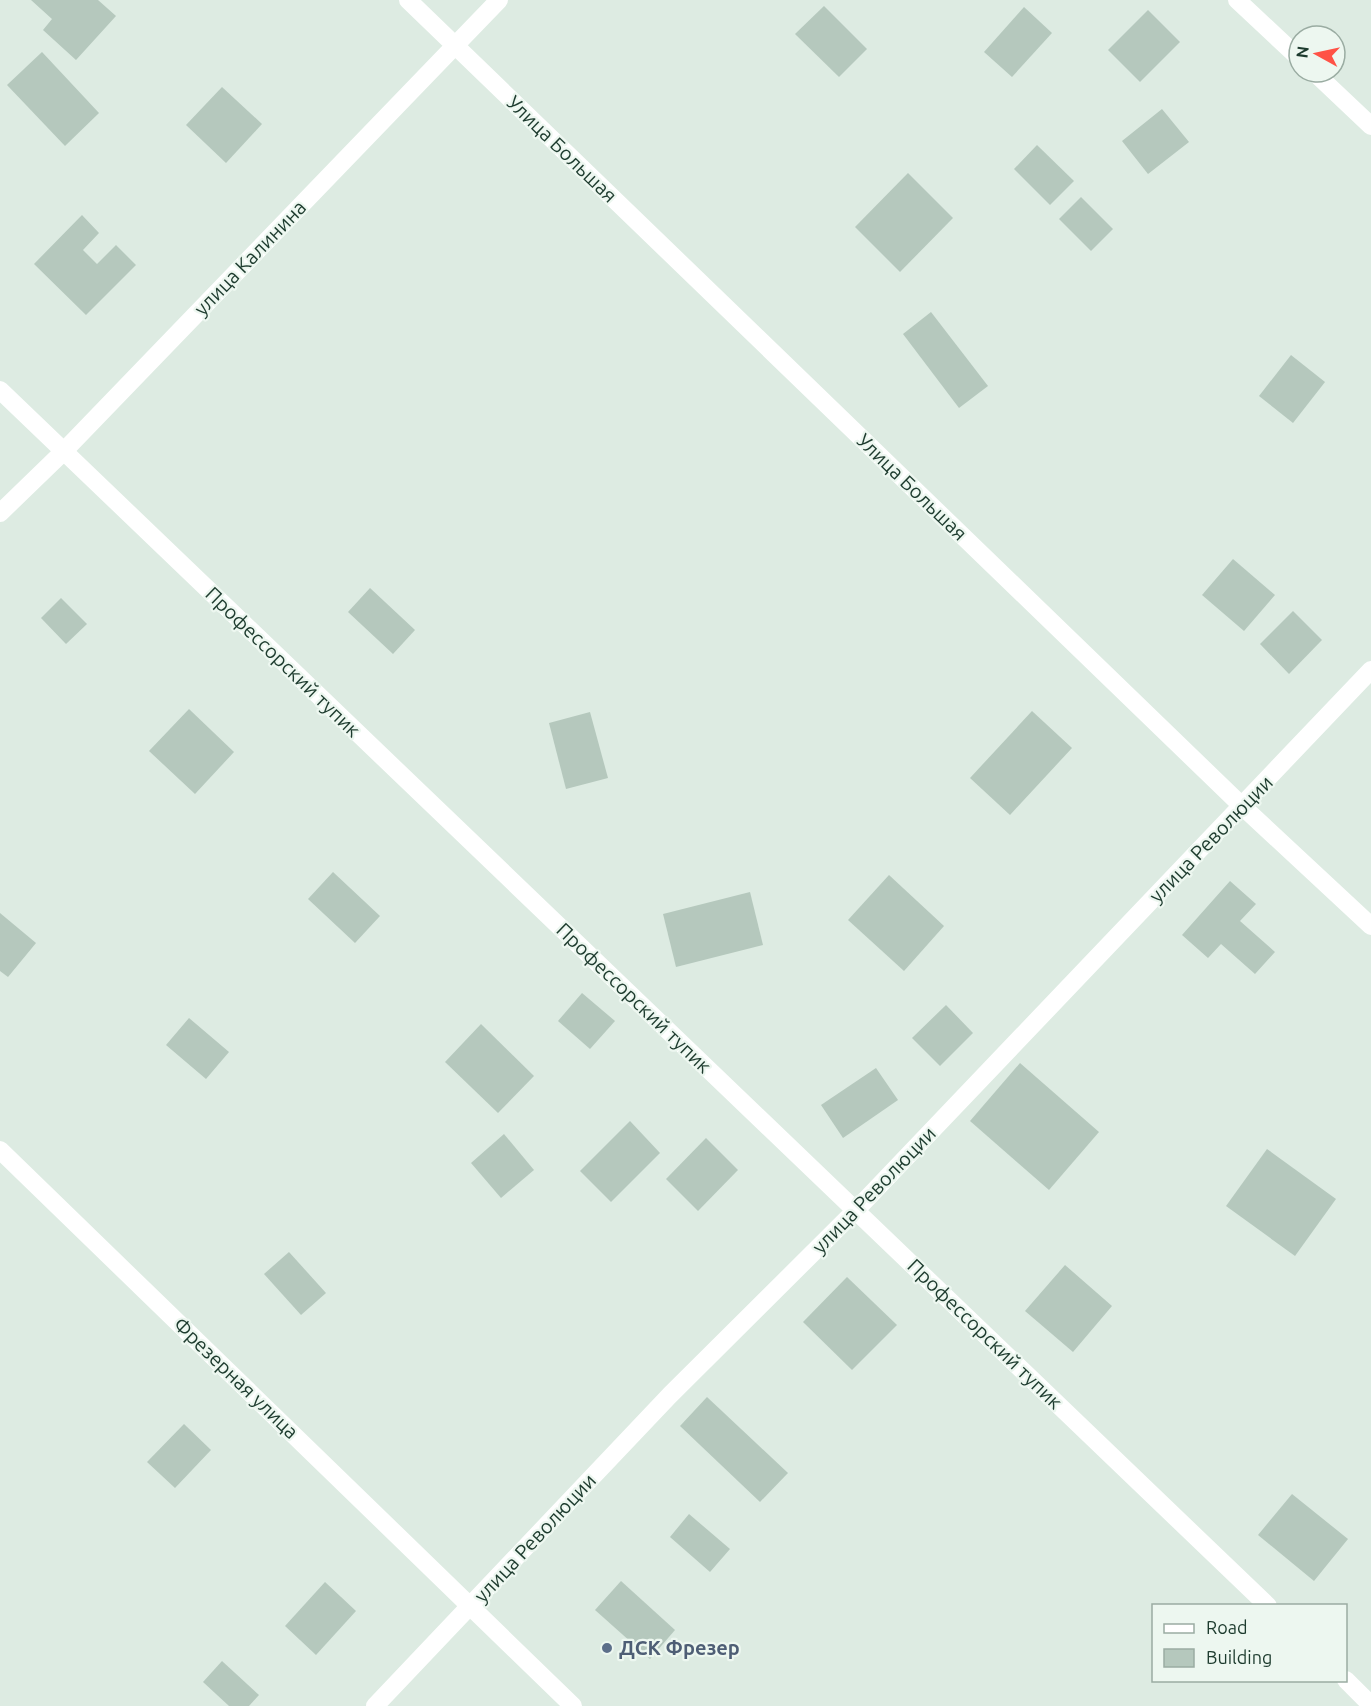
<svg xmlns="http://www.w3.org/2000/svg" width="1371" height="1706" font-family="Ubuntu,sans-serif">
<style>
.building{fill:#b5c8bd}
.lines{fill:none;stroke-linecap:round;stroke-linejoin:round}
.minor{stroke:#fff;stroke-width:18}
.service-dot{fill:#5c6f8a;stroke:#edf7f0;stroke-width:2}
.labels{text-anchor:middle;stroke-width:4.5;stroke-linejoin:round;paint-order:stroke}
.street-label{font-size:20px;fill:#1d3b2e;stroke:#edf7f0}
.service-label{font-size:20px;font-weight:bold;fill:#4e5e75;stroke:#edf7f0;text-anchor:start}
</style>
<rect width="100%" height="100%" fill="#ddebe2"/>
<!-- building -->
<g class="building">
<path d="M31,0H98L116,16L76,60L43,30L52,19Z"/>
<path d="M824,6L867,49L839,77L795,34Z"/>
<path d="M1024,7L1052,33L1012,77L984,52Z"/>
<path d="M1148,10L1180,42L1140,82L1108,50Z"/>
<path d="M42,52L99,113L65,146L7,85Z"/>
<path d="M222,87L262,124L226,163L186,125Z"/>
<path d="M1162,109L1189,142L1148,174L1122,141Z"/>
<path d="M1037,145L1074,181L1050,205L1014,169Z"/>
<path d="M908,173L953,218L900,272L855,227Z"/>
<path d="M1081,197L1113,229L1091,251L1059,219Z"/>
<path d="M82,215L99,233L83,250L97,264L116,245L136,265L86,315L34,264Z"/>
<path d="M931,312L988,386L959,408L903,334Z"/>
<path d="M1291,355L1325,382L1293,423L1259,396Z"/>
<path d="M1233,559L1275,595L1244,631L1202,595Z"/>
<path d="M370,588L415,630L393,654L348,612Z"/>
<path d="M61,598L87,624L66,644L41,618Z"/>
<path d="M1293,611L1322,640L1289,674L1260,644Z"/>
<path d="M189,709L234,752L195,794L149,751Z"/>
<path d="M1032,711L1072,748L1010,815L970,778Z"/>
<path d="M590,712L608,778L566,789L549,723Z"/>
<path d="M333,872L380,916L355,943L308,899Z"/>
<path d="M889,875L944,926L904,971L848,920Z"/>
<path d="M1230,881L1256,904L1240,921L1275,952L1255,974L1221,944L1208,958L1182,935Z"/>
<path d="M750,892L763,945L676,967L663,914Z"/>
<path d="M0,913L36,943L8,977L0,971Z"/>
<path d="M582,993L615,1021L590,1049L558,1021Z"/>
<path d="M946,1005L973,1033L940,1066L912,1038Z"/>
<path d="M189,1018L229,1052L206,1079L166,1045Z"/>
<path d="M481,1024L534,1076L498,1113L445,1062Z"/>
<path d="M1020,1063L1099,1132L1049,1190L970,1121Z"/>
<path d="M876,1068L898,1100L843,1138L821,1105Z"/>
<path d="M630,1121L660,1153L611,1202L580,1171Z"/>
<path d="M504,1134L534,1170L501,1198L471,1163Z"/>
<path d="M706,1138L738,1170L698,1211L666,1179Z"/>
<path d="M1267,1149L1336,1199L1295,1256L1226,1206Z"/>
<path d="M289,1252L326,1293L301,1315L264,1274Z"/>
<path d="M1065,1265L1112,1306L1073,1352L1025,1311Z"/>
<path d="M847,1277L897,1325L852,1370L803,1322Z"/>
<path d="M707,1397L788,1473L760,1502L680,1426Z"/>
<path d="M184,1424L211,1450L175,1488L147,1462Z"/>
<path d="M1292,1494L1348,1539L1314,1581L1258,1535Z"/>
<path d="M689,1514L730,1549L710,1572L670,1537Z"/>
<path d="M621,1581L675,1630L650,1659L595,1610Z"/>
<path d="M325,1582L356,1611L316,1655L285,1626Z"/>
<path d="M222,1661L259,1695L249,1706H229L203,1682Z"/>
</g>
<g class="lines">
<!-- minor -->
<g class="minor">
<path d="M408,0L1242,806L1371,926"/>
<path d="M1237,0L1299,58"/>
<path d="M1314,72L1371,126"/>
<path d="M0,390L1268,1606"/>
<path d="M0,513L63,452L499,0"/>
<path d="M0,1150L573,1706"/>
<path d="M1346,1680L1371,1705"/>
<path d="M375,1706L670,1395L856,1210L1371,670"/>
</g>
</g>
<!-- markers -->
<circle class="service-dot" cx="607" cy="1648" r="6"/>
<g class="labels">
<!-- street labels -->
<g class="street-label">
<text transform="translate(562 149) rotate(44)" y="7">Улица Большая</text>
<text transform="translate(250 258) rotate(-46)" y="7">улица Калинина</text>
<text transform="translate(912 487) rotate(44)" y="7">Улица Большая</text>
<text transform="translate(283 662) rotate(44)" y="7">Профессорский тупик</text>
<text transform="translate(1211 839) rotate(-46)" y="7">улица Революции</text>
<text transform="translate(634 998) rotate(44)" y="7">Профессорский тупик</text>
<text transform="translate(874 1190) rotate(-46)" y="7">улица Революции</text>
<text transform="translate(985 1334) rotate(44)" y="7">Профессорский тупик</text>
<text transform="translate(236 1378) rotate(44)" y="7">Фрезерная улица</text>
<text transform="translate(535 1538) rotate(-47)" y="7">улица Революции</text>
</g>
<!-- service labels -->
<g class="service-label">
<text x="619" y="1655">ДСК Фрезер</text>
</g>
</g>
<!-- legend -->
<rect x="1152" y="1604" width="195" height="78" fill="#edf7f0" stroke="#9aaca2" stroke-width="1.5"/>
<rect x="1164" y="1624" width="30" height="9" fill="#ffffff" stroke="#9aaca2" stroke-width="1.5"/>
<text x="1206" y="1634" font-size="18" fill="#1d3b2e">Road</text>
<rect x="1164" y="1649" width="30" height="18" fill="#b5c8bd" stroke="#9aaca2" stroke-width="1.5"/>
<text x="1206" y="1664" font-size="18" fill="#1d3b2e">Building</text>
<!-- north arrow -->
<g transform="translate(1317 54) rotate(278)"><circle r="28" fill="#edf7f0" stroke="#9aaca2" stroke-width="1.5"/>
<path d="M0-4.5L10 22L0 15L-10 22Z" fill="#ff5246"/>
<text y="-9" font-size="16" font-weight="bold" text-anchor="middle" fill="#1d3b2e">N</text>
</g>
</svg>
